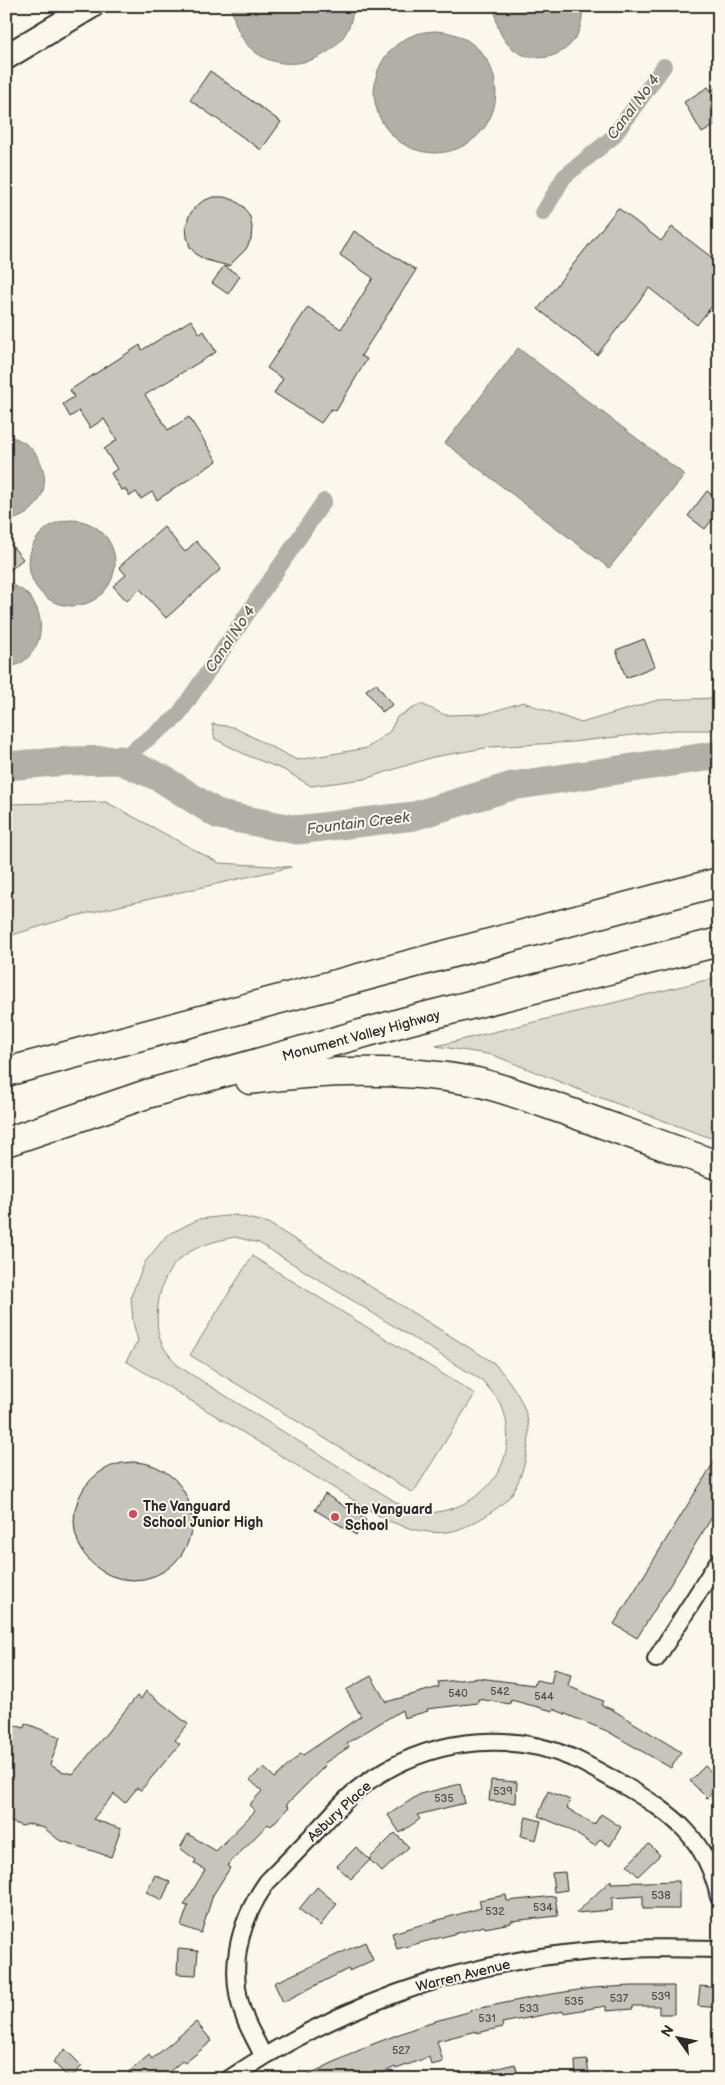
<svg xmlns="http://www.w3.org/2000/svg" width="725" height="2085" font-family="'Balsamiq Sans',sans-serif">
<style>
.green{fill:#dddad0;stroke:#84827e;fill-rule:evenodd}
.water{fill:#b1afa7;stroke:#7b7a75}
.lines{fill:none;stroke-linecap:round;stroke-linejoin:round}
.canal{stroke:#b1afa7;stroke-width:16}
.river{stroke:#b1afa7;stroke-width:29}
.building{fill:#c7c4bc;stroke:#2b2b2b}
.street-casing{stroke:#2b2b2b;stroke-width:20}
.secondary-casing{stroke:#2b2b2b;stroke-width:28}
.highway-casing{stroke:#2b2b2b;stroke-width:31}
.street{stroke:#fbf7ec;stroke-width:16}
.secondary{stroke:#fbf7ec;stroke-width:24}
.highway{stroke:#fbf7ec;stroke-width:28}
.poi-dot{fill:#d1495b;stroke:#fbf7ec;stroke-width:2}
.labels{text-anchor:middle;stroke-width:4;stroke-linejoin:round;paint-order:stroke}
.number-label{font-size:11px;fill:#52514f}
.street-label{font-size:14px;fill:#2b2b2b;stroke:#fbf7ec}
.poi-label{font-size:14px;font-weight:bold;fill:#2b2b2b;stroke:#fbf7ec;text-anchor:start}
.water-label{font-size:15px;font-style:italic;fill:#5a5956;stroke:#fbf7ec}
</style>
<rect width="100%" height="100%" fill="#fbf7ec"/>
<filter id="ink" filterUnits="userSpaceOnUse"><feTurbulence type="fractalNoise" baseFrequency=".02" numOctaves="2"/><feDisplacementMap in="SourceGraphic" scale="10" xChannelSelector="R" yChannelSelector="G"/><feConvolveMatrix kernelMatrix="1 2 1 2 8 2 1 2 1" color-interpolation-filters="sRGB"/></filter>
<g filter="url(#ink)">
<!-- green -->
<g class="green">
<path d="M719,698V730H676L573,742L491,747L433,757L364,779L311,786L284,770L246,755L215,739L212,724L233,727L297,760L367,748L390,731L397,717L421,704L445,715L485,714L523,702L581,723L658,700Z"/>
<path d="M106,802L219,863L291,867L71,917L6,937V804Z"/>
<path d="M719,977V1141L585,1092L493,1055L436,1046Z"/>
<path d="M235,1215L268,1223L494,1363C509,1380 524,1399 528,1422C532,1442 523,1475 513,1492C504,1507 470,1527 453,1531C430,1536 407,1528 386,1520L126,1361L138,1341L133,1322L131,1296L145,1262L167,1235L199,1219ZM235,1237L259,1243L483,1381C489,1389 499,1399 503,1409C520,1459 488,1504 437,1512C428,1514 416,1510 407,1509L178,1366C173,1359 165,1351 162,1344C156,1332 157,1317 158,1305C164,1258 193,1245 235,1237Z"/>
<path d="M252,1256L475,1394L413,1493L190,1355Z"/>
</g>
<!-- water -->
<g class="water">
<path d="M353,6C353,60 277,84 245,42C237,31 234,20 231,6Z"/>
<path d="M495,6H582C588,71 495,79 495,6Z"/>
<circle cx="435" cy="92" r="61"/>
<path d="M518,348L685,475L609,568L445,443Z"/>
<path d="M6,436C40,440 58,484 32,509C25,516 17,518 8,522H6Z"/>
<circle cx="72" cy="563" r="43"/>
<path d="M6,584C39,588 51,632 30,655C24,663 15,666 6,669Z"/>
</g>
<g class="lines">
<!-- canal -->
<g class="canal">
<path d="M543,213L564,177L613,137L664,66"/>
<path d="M120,760L177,717L324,501"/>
</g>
<!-- river -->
<path class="river" d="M6,766L67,761L120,760L161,778L219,815L297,830L414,816L512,786L719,755"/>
</g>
<!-- building -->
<g class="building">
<path d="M210,71L281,122L261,150L190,100Z"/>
<path d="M719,86V123L702,133L684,102L708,87L711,91Z"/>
<path d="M213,197H224L234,200L244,207L250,217L252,228L251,239L246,249L229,266L206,260L197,255L190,247L187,237L186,226L189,216L195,207L203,201Z"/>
<path d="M618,208L661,241L672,227L719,263V297L697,325L649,288L597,355L538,309Z"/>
<path d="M354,231L416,270L361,356L367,359L336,411L331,409L321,423L274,393L283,379L267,368L308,307L341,329L373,278L340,255Z"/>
<path d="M224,266L240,276L228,294L212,283Z"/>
<path d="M191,320L200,334L204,331L216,352L145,395L168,430L189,417L217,461L157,500L152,492L141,499L136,492L130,496L125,489L121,490L111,473L117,469L104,449L117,440L104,419L90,428L79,411L70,417L63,404L74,397L70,390L140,345L142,350Z"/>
<path d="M707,491L719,500V511L705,529L688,516Z"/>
<path d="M164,527L185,552L196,541L221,569L166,618L140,589L127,601L113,586L126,575L119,567Z"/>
<path d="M6,539L23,559L6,574Z"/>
<path d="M644,639L655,666L626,678L616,650Z"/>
<path d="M376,683L392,705L382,712L366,690Z"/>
<path d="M719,1454V1506L637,1638L614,1624Z"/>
<circle cx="133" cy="1521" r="59"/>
<path d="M325,1494L366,1520L356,1535L315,1510Z"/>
<path d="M554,1669L571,1674L568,1686L603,1701L601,1705L613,1710L681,1752L671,1768L607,1731L553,1709V1711L511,1700L510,1704L478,1699V1703L427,1709L428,1711L404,1718L402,1710L347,1743L349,1747L323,1764L325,1766L286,1805L289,1807L271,1826L268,1824L227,1866L230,1868L213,1895L201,1933L181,1926L188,1906L184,1905L205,1870L194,1863L196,1860L180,1848L188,1834L216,1851L255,1811L249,1805L262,1791L250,1780L263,1767L275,1778L301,1753L303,1755L361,1716L346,1690L371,1676L386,1702L439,1687L438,1682L479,1678L534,1685L536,1680L551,1683Z"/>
<path d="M146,1691L188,1724L175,1740L180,1744L141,1790L137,1788L125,1803L114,1794L93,1819L121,1829L111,1857L59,1840L44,1828L29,1824L22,1826L6,1820V1751L15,1725L24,1728L25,1723L60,1737L50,1765L61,1771L73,1774L137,1696L141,1699Z"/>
<path d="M705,1766L719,1779V1785L707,1798L690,1781Z"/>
<path d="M491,1780L517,1782L516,1803L489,1801Z"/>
<path d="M460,1784L465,1803L417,1815L420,1819L400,1833L388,1815L420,1794Z"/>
<path d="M548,1791L570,1800L567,1808L594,1825L601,1814L621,1827L610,1846L600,1839L595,1846L567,1828L538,1816Z"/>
<path d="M526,1817L541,1821L536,1840L521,1836Z"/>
<path d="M395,1833L409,1847L382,1872L369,1859Z"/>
<path d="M649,1844L660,1855L638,1876L627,1865Z"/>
<path d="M356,1847L370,1860L351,1879L337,1866Z"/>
<path d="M565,1872L567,1890L554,1892L552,1873Z"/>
<path d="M155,1875L170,1882L162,1900L146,1892Z"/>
<path d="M611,1880V1883L679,1881V1909H643V1896L612,1898V1910L576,1913Z"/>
<path d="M317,1887L337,1904L320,1926L299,1909Z"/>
<path d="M506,1895L507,1901L555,1896L558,1916L511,1921V1923L485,1928L484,1926L397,1949L392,1933L481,1908L479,1900Z"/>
<path d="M365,1942L373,1960L349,1971L348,1969L283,2002L274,1983Z"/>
<path d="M178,1949L198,1951L196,1975L177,1974Z"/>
<path d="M632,1986H674V2014H659V2006H633V2009L606,2011V2006L563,2013V2011L502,2023L503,2027L477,2033L476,2031L437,2041L443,2062L431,2065L429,2057L396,2069L395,2067L371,2079H299L368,2046L428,2023L472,2011L471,2010L539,1996L591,1988Z"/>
<path d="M700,1986L719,1988V2008L698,2006Z"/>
<path d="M196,2022L212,2041L185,2063L182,2061L161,2079H135L129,2072L149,2055L152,2059Z"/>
<path d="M65,2049L82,2066L70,2079L53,2062Z"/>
<path d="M587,2060L589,2076L576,2077L575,2061Z"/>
<path d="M515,2064L519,2079H474L473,2074Z"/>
</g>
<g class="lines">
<!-- street casing -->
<g class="street-casing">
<g id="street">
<path d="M656,1659L719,1560"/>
<path d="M263,2056C258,2044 251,2033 246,2021C226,1973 238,1923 267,1882C287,1862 306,1842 325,1822C337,1809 349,1795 363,1785C425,1740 504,1728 575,1759C592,1767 608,1777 625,1786C674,1815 706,1838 719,1897"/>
<path d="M229,2079C335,2007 456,1964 582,1952C628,1947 673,1948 719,1949"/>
</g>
</g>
<!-- secondary casing -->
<g class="secondary-casing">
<path id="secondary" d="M6,57L91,6"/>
</g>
<!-- highway casing -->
<g class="highway-casing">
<g id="highway">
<path d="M6,1072L719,882"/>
<path d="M250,1080C323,1070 399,1068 472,1081C502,1087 540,1102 569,1112C619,1130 669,1147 719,1166"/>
<path d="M6,1142L147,1094L407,1021L719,942"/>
</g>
</g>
<!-- street -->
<use href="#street" class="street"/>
<!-- secondary -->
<use href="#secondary" class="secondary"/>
<!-- highway -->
<use href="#highway" class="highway"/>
</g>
</g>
<!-- markers -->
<g class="poi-dot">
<circle cx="133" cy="1514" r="5"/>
<circle cx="335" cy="1517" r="5"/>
</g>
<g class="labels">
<!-- number labels -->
<g class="number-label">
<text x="500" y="1695">542</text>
<text x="458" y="1697">540</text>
<text x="544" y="1700">544</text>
<text x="503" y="1795">539</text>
<text x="444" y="1802">535</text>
<text x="661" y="1899">538</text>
<text x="543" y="1911">534</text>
<text x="495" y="1915">532</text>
<text x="661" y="2000">539</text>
<text x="619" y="2002">537</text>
<text x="574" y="2005">535</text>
<text x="529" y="2012">533</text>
<text x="487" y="2022">531</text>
<text x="401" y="2054">527</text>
</g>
<!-- street labels -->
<g class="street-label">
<text transform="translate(361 1035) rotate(-15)" y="5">Monument Valley Highway</text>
<text transform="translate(339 1811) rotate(-43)" y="5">Asbury Place</text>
<text transform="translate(463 1975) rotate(-14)" y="5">Warren Avenue</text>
</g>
<!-- poi labels -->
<g class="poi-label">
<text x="143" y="1511">The Vanguard<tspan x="143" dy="16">School Junior High</tspan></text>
<text x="345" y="1514">The Vanguard<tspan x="345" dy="16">School</tspan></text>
</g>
<!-- water labels -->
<g class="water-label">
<text transform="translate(633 107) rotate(-53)" y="5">Canal No 4</text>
<text transform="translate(230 639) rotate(-56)" y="5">Canal No 4</text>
<text transform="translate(358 823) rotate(-7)" y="5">Fountain Creek</text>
</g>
</g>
<!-- margin -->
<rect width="725" height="2085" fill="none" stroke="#fbf7ec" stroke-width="25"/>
<rect x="12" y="12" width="700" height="2060" fill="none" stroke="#2b2b2b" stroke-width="2" filter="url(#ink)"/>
<!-- north arrow -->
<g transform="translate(678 2038) rotate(303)" stroke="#fbf7ec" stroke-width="4" paint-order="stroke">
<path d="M0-4L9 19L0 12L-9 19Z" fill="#2b2b2b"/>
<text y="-8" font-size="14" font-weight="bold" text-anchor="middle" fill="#2b2b2b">N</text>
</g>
</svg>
